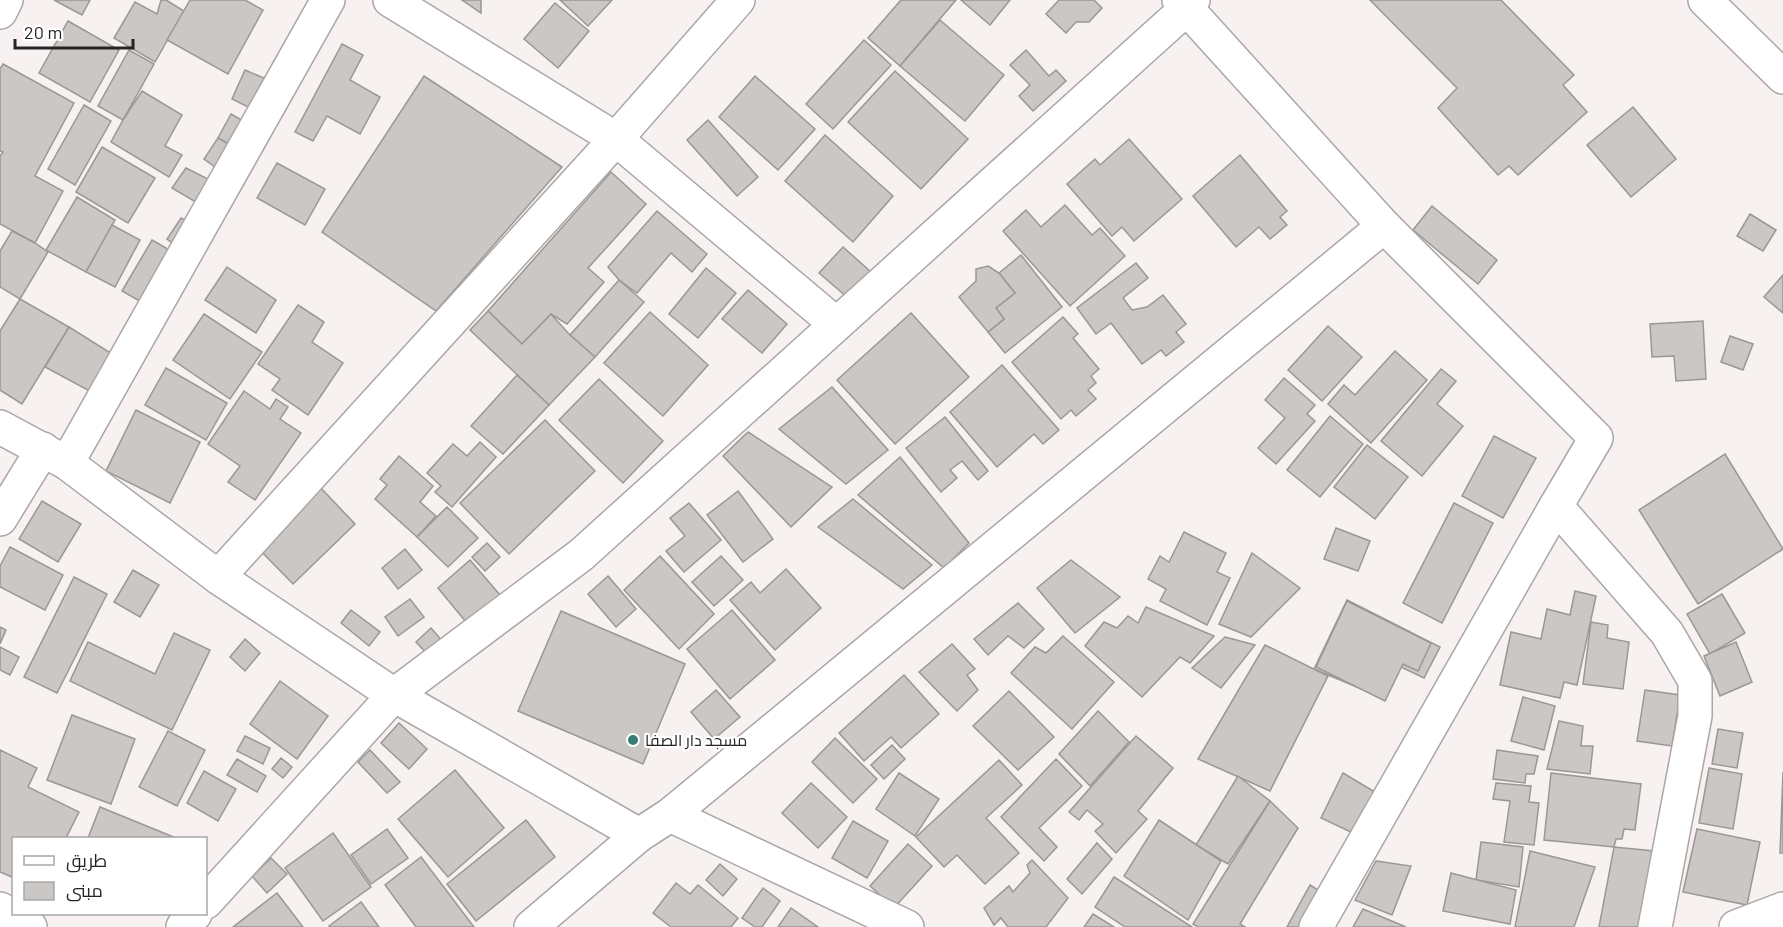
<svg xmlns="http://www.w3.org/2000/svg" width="1783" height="927" font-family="Barlow,Cairo,sans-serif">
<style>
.building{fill:#cbc7c5;stroke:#9b9795;stroke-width:1.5}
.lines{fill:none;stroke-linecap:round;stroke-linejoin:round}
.minor-casing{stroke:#aba7a5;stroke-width:36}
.minor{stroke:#fff;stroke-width:33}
.poi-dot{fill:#377e77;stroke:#fff;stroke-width:2}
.labels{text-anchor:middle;stroke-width:4.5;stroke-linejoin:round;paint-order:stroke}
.poi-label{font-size:16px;fill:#262424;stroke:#fff;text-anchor:start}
</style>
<rect width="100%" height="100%" fill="#f7f2f1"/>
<!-- building -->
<g class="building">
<path d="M54,0H90L82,15Z"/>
<path d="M161,0H166L184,11L155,62L114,38L135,2L157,14Z"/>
<path d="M190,0H245L263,10L228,74L167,40Z"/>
<path d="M462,0H481V13Z"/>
<path d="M560,0H612L588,26Z"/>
<path d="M901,0H956L900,66L868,38Z"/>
<path d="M961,0H1010L990,25Z"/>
<path d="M1059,0H1094L1102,8L1089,22H1076L1066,33L1046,14Z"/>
<path d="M1370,0H1501L1574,75L1563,85L1587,112L1518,175L1509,166L1498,175L1438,108L1457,88Z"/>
<path d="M555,3L589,31L558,68L524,39Z"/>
<path d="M940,20L1004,75L965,121L900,66Z"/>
<path d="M68,21L119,50L90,102L39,73Z"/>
<path d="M864,40L891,65L833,129L806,104Z"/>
<path d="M342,44L363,55L350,80L380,97L360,134L327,116L313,141L295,132Z"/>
<path d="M129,50L154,64L123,120L98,106Z"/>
<path d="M1026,50L1049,76L1056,70L1066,81L1033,111L1019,96L1030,85L1010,65Z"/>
<path d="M3,64L74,103L35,176L63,191L35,243L0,224V156L3,152L0,151V69Z"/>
<path d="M245,70L266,79L252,109L232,99Z"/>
<path d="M895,71L968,139L921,189L848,122Z"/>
<path d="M424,76L562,167L436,311L322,232Z"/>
<path d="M755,76L815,129L778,170L719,117Z"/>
<path d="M142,91L182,115L165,146L182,155L169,177L111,142L123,120Z"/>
<path d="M84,105L111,121L75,185L48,169Z"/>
<path d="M1633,107L1676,159L1631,197L1587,145Z"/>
<path d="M231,114L247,123L234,147L218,138Z"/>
<path d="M708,120L758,177L737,196L687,140Z"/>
<path d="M825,135L893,196L853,242L785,181Z"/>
<path d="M218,138L234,147L219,170L204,159Z"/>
<path d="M1129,139L1182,199L1134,241L1122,227L1112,236L1067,184L1095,159L1100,165Z"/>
<path d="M102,147L155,178L128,223L76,192Z"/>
<path d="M1240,155L1287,211L1280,217L1287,225L1270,239L1259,227L1236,247L1193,196Z"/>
<path d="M277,163L325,189L305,225L257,198Z"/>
<path d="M186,168L212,181L199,204L172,188Z"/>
<path d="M611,172L646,204L588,268L604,282L567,324L551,314L522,344L488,311Z"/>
<path d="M77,197L115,220L86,272L46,250Z"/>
<path d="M1065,205L1092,235L1100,228L1125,256L1070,306L1003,231L1026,210L1041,227Z"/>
<path d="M1432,206L1497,260L1478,284L1413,230Z"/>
<path d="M657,211L707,254L692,272L671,253L637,293L619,280L608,267Z"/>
<path d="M1750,214L1776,230L1763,251L1737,236Z"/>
<path d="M181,218L193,225L178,247L167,239Z"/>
<path d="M112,225L140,240L115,287L86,272Z"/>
<path d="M12,231L35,243L48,252L20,299L0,287V251Z"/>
<path d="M152,240L173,252L143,303L122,291Z"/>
<path d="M843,247L871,272L848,298L819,273Z"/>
<path d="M1021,255L1062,307L1005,353L988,332L1004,319L996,308L1015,293L999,273Z"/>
<path d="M1136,263L1148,278L1123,298L1132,310L1147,307L1163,295L1186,324L1176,332L1184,342L1166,356L1161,350L1142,364L1111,323L1096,334L1077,308Z"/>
<path d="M988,266L999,273L1015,293L996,308L1004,319L988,332L959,297L976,281V269Z"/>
<path d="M227,267L276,300L256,333L205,300Z"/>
<path d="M706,268L736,293L698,338L669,314Z"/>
<path d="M1783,275V313L1764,297Z"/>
<path d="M619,280L644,302L595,357L570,335Z"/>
<path d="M748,290L787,324L762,353L722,319Z"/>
<path d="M20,299L69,327L22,404L0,390V331Z"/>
<path d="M298,305L324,322L312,342L343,363L308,415L272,390L280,379L258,364Z"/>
<path d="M488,311L522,344L551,314L570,335L595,357L549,405L470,330Z"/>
<path d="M650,312L708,365L663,416L604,363Z"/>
<path d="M911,313L969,377L895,444L837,380Z"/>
<path d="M204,314L262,352L230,399L173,360Z"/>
<path d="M1063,317L1078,334L1073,338L1099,369L1091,376L1096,383L1088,390L1096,399L1076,416L1071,410L1061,419L1012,362Z"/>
<path d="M1703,321L1706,379L1676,381L1674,356L1652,357L1650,324Z"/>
<path d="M1328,326L1362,357L1322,401L1288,370Z"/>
<path d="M69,327L117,357L97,395L45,367Z"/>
<path d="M1730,336L1753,344L1743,370L1721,362Z"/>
<path d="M1395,351L1427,380L1371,443L1328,404L1344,385L1355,395Z"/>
<path d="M1002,365L1059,430L1043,444L1034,434L997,467L950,412Z"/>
<path d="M166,368L227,403L206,440L145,405Z"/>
<path d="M1441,369L1456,381L1437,404L1463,426L1422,476L1381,441Z"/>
<path d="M517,375L549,405L503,454L471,426Z"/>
<path d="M1284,378L1315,405L1307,414L1315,421L1276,464L1258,448L1285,418L1265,400Z"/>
<path d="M599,379L663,441L623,483L559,420Z"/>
<path d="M832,387L888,450L846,484L779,429Z"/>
<path d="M244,391L270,409L276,399L288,407L280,419L301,433L255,500L228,482L240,466L208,444Z"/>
<path d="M136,410L200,442L170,503L106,471Z"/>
<path d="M1330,416L1363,444L1320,497L1287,470Z"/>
<path d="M945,417L988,471L978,480L962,461L950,470L957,478L941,492L906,448Z"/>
<path d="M545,420L595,471L509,554L460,503Z"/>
<path d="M748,432L832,487L791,527L723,456Z"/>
<path d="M1494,436L1536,458L1503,518L1462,496Z"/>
<path d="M480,442L496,457L452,507L435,492L441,486L427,473L453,444L467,456Z"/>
<path d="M1367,445L1408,477L1375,519L1334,487Z"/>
<path d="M1725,454L1783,549L1698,604L1639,510Z"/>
<path d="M399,456L433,486L420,502L436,516L417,537L375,499L387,485L380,479Z"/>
<path d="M900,457L969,543L944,568L858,495Z"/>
<path d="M319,486L355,524L293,584L256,546Z"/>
<path d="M738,491L773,539L743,562L707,515Z"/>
<path d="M853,499L932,565L903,589L818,527Z"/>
<path d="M42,501L81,524L58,562L19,539Z"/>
<path d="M689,503L721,540L684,572L666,551L685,536L670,518Z"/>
<path d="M1454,503L1493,523L1442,623L1403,603Z"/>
<path d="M447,507L478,538L448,567L417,537Z"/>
<path d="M1336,528L1370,541L1358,571L1324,559Z"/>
<path d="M1184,532L1226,553L1217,572L1230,578L1207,625L1160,601L1166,589L1148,579L1160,556L1169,562Z"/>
<path d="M487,543L500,557L485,571L472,557Z"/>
<path d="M10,547L63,575L45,610L0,587V566Z"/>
<path d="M405,549L422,570L398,589L382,568Z"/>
<path d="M1252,553L1300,588L1251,637L1219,624Z"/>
<path d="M660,556L714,614L679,649L624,590Z"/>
<path d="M721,556L743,580L714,606L692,582Z"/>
<path d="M470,560L500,595L466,622L438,588Z"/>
<path d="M1071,560L1120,597L1075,633L1037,588Z"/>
<path d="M786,569L821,608L775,650L730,600L751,582L760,593Z"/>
<path d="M133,570L159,585L140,617L114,602Z"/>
<path d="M608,576L636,609L616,627L588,594Z"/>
<path d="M74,577L107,594L57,693L24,677Z"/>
<path d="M1575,591L1596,596L1577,685L1564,682L1560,698L1500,685L1511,632L1541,639L1547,609L1570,615Z"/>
<path d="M1722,594L1745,633L1710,654L1687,614Z"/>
<path d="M410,599L424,617L398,636L385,617Z"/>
<path d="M1347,600L1440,647L1424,678L1399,666L1383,698L1314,669Z"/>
<path d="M1347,601L1431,643L1418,671L1403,664L1385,701L1316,667Z"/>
<path d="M1018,603L1044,629L1024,648L1008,636L988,655L974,639Z"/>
<path d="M1146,607L1214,636L1190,663L1180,657L1142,697L1085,646L1104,622L1117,628L1128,616L1138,623Z"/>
<path d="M351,610L380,632L369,646L341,623Z"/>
<path d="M732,610L775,660L730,699L687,649Z"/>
<path d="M561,611L685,664L643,764L518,711Z"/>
<path d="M1591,622L1608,625L1607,638L1629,642L1623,689L1583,684Z"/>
<path d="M0,627L6,630L0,644Z"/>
<path d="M431,628L444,643L429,656L416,642Z"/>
<path d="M174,633L210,650L172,730L70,681L88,642L155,674Z"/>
<path d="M1063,636L1114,682L1072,729L1011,673L1035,647L1046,653Z"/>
<path d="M1225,637L1255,645L1221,688L1192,668Z"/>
<path d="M245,639L260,653L245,671L230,657Z"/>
<path d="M1736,642L1752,682L1720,696L1704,656Z"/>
<path d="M952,644L975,669L967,675L978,690L957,711L919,672Z"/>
<path d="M1265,645L1328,676L1270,791L1198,759Z"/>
<path d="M0,647L19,657L10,675L0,670Z"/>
<path d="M904,675L939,714L901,748L891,737L864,761L839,733Z"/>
<path d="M280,681L328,716L297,759L250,724Z"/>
<path d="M716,690L740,717L714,739L691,712Z"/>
<path d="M1645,690L1680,695L1672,746L1637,741Z"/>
<path d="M1009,691L1054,737L1018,770L973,726Z"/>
<path d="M1523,697L1555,706L1544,750L1511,741Z"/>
<path d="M1098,711L1129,742L1090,786L1059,754Z"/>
<path d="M72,715L135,739L111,804L47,780Z"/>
<path d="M1559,721L1583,726L1581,746H1593L1590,774L1547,769Z"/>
<path d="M399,723L427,749L409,769L381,743Z"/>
<path d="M1718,729L1743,733L1737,768L1712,764Z"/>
<path d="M168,731L205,750L177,806L139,787Z"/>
<path d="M245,736L270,748L263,764L237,751Z"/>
<path d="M1136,736L1173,768L1138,811L1147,819L1116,853L1095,831L1103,824L1087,810L1079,820L1069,812Z"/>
<path d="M835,738L877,779L853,803L812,762Z"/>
<path d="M892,745L905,759L884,779L871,765Z"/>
<path d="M0,750L37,768L28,787L79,812L66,838H14V878L0,872Z"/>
<path d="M370,750L400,782L387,793L358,762Z"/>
<path d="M1497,750L1538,756L1534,774H1526L1525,783L1493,779Z"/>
<path d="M281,758L292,767L283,778L272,769Z"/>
<path d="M237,759L266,776L257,792L227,775Z"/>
<path d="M1056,759L1082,786L1039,828L1057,847L1044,861L1001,817Z"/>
<path d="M999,760L1022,785L986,818L1019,853L985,884L957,855L944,867L916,837Z"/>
<path d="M1709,768L1742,774L1733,829L1699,823Z"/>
<path d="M455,770L504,828L448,877L398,819Z"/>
<path d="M204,771L236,789L218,821L187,803Z"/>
<path d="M1783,772V853H1780Z"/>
<path d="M899,773L939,799L915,836L876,809Z"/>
<path d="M1343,773L1375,792L1357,835L1321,818Z"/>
<path d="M1551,773L1641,784L1635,830L1624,829L1622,839H1616L1614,847L1544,840Z"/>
<path d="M1238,776L1270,801L1228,864L1196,845Z"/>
<path d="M811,783L847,817L818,848L782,813Z"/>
<path d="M1496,783L1531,786L1529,802L1539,803L1534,845L1504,842L1510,801L1493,799Z"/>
<path d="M1270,801L1298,828L1240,924L1245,927H1198L1193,924Z"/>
<path d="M100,807L176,838H88Z"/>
<path d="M526,820L555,857L476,921L447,884Z"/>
<path d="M1159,820L1221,861L1188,920L1124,876Z"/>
<path d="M853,821L888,841L867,878L832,858Z"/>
<path d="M387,829L408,858L371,884L351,855Z"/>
<path d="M1697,829L1760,842L1747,905L1683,892Z"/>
<path d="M333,833L371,887L323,921L285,868Z"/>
<path d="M1481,842L1523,847L1519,887L1476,880Z"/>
<path d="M1097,843L1112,859L1082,894L1067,879Z"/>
<path d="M908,844L932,866L894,908L870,886Z"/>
<path d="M1614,847L1654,851L1640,927H1599Z"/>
<path d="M1530,851L1595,867L1574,927H1515Z"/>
<path d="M421,857L474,927H416L385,885Z"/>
<path d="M271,858L287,874L267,893L252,876Z"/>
<path d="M1032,860L1068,898L1046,927H1008L1001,918L994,925L984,908L1009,886L1013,892L1030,873L1027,865Z"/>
<path d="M1376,861L1411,866L1392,915L1355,900Z"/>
<path d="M720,864L737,879L723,896L706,880Z"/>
<path d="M1451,873L1516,890L1510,924L1443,911Z"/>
<path d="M1114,877L1192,927H1125L1095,907Z"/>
<path d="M676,883L690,894L698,885L738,918L731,927H671L653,913Z"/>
<path d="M1310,885L1323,893L1305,927H1287Z"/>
<path d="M763,888L780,901L762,927H755L742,918Z"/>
<path d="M277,893L303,927H233Z"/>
<path d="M361,902L379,927H330L329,926Z"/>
<path d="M791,908L818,927H778Z"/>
<path d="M1363,909L1406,927H1353Z"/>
<path d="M1093,914L1114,927H1084Z"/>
</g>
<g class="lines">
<!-- minor casing -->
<g class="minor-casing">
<g id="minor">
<path d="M390,0L616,139L836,324"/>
<path d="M1179,0L1384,226L1596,438L1556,506L1667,633L1695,681V716L1655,927"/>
<path d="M1705,0L1783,77"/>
<path d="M0,12L6,0"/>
<path d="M0,427L67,463L218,577L394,695L639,835"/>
<path d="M67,463L328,0"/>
<path d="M0,519L43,449"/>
<path d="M218,577L616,139L738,0"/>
<path d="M670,815L907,927"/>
<path d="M206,902L394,695L581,555L1186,9L1193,0"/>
<path d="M0,909L30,927"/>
<path d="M183,927L195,914"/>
<path d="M531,927L639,835L670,815L1384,226"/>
<path d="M1316,927L1556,506"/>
<path d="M1736,927L1783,909"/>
</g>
</g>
<!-- minor -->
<use href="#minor" class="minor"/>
</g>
<!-- markers -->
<circle class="poi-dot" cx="633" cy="740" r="6"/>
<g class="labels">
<!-- poi labels -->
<g class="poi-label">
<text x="645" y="746">مسجد دار الصفا</text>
</g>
</g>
<!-- legend -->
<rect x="12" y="837" width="195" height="78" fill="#ffffff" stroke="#a8a7a7" stroke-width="1.5"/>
<rect x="24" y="856" width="30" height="9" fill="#ffffff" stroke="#a8a7a7" stroke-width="1.5"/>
<text x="66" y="867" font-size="18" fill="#262424">طريق</text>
<rect x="24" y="882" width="30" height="18" fill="#cbc7c5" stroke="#a8a7a7" stroke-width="1.5"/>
<text x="66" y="897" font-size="18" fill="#262424">مبنى</text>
<!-- scale -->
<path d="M15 39v9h118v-9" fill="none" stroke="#262424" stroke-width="3"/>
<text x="24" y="39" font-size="18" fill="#262424" stroke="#ffffff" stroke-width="4.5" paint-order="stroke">20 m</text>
</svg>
